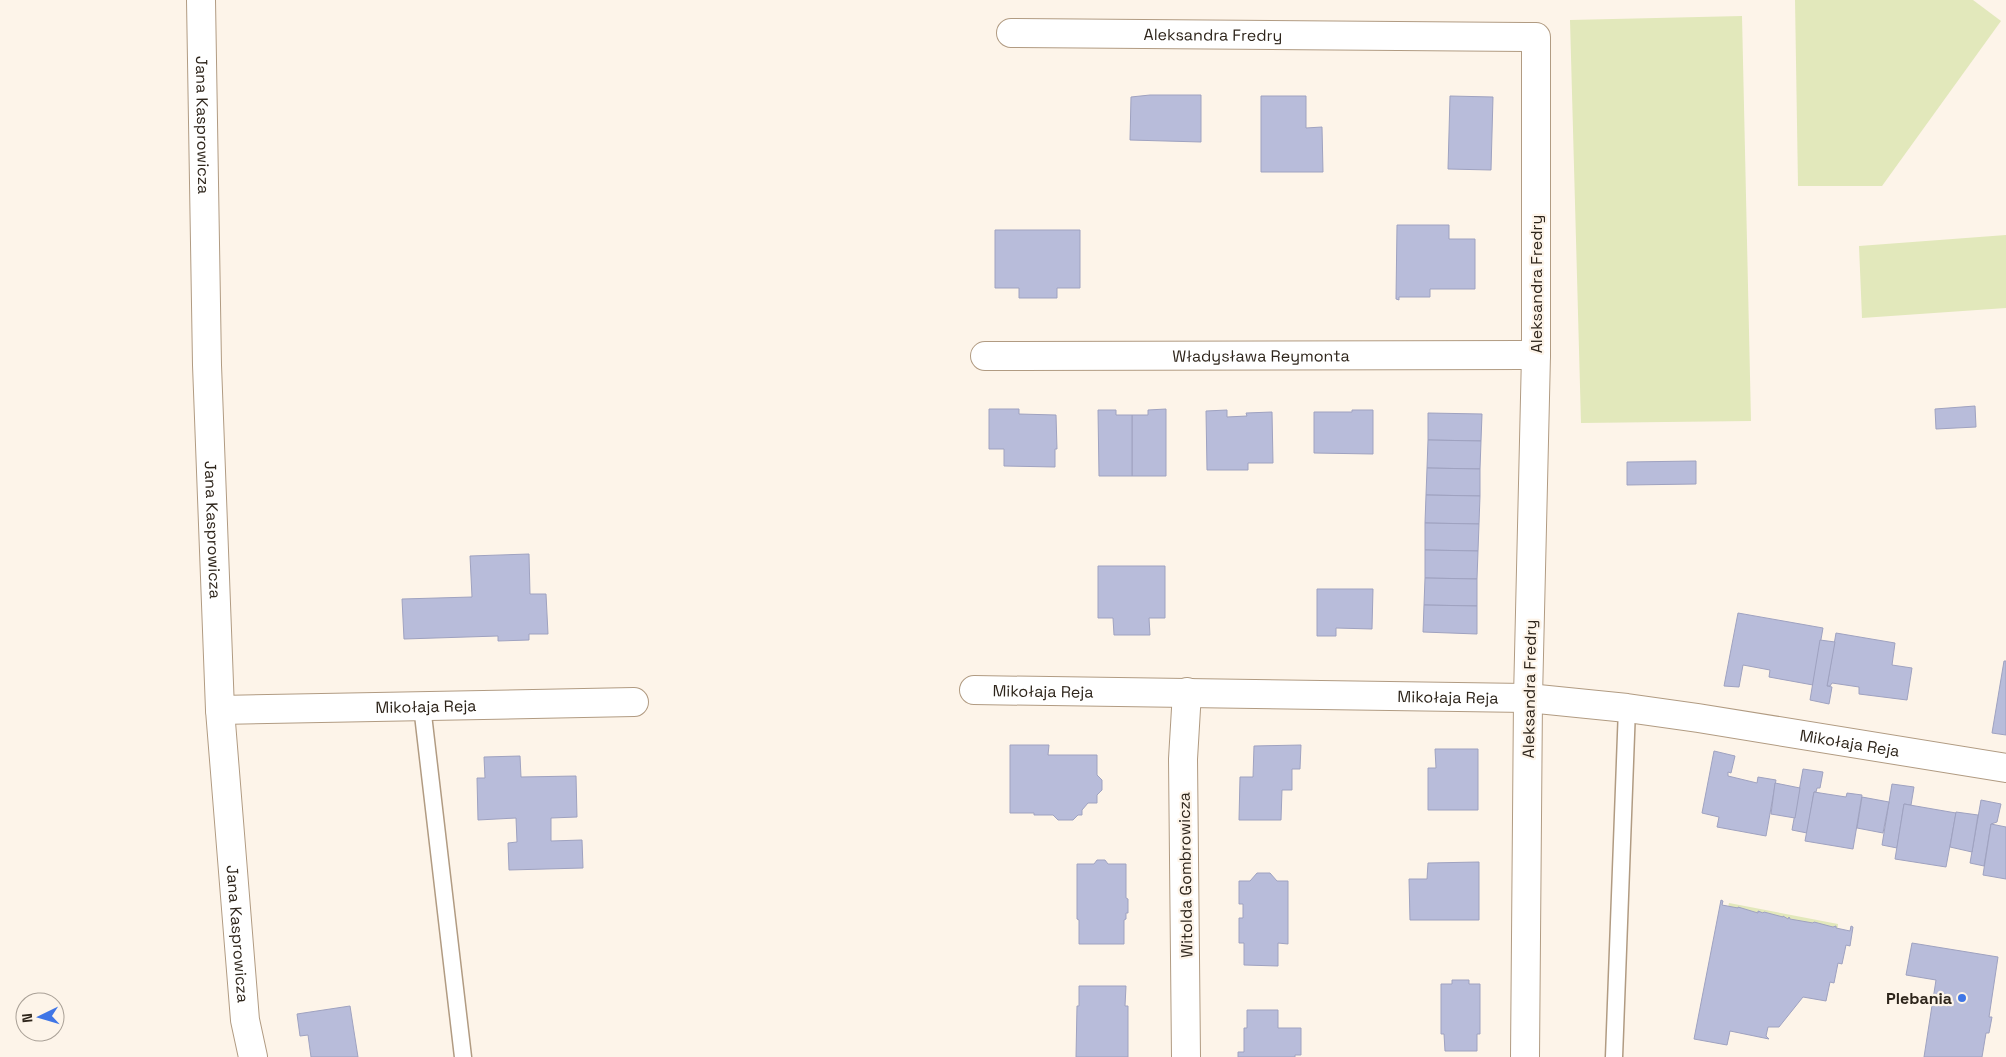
<svg xmlns="http://www.w3.org/2000/svg" width="2006" height="1057" font-family="'Space Grotesk',sans-serif">
<style>
.green{fill:#e2e8bb}
.building{fill:#b8bcda;stroke:#9fa2c0}
.lines{fill:none;stroke-linecap:round;stroke-linejoin:round}
.service-casing{stroke:#b19b82;stroke-width:19}
.minor-casing{stroke:#b19b82;stroke-width:30}
.service{stroke:#fff;stroke-width:16}
.minor{stroke:#fff;stroke-width:28}
.poi-dot{fill:#4076e6;stroke:#fdf4e9;stroke-width:2}
.labels{text-anchor:middle;stroke-width:4.5;stroke-linejoin:round;paint-order:stroke}
.street-label{font-size:16px;fill:#2e251b;stroke:#fdf4e9}
.poi-label{font-size:16px;font-weight:bold;fill:#2e251b;stroke:#fdf4e9;text-anchor:end}
</style>
<rect width="100%" height="100%" fill="#fdf4e9"/>
<!-- green -->
<g class="green">
<path d="M1795,0H1973L2001,21L1882,186H1798Z"/>
<path d="M1742,16L1751,421L1581,423L1570,20Z"/>
<path d="M2006,235V308L1862,318L1859,246Z"/>
<path d="M1729,903L1838,924L1837,934L1727,912Z"/>
</g>
<!-- building -->
<g class="building">
<path d="M1150,95H1201V142L1130,140L1131,97Z"/>
<path d="M1261,96H1306V128L1322,127L1323,172H1261Z"/>
<path d="M1450,96L1493,97L1491,170L1448,169Z"/>
<path d="M1397,225H1449V239H1475V289H1430V297H1399V300L1396,299Z"/>
<path d="M995,230H1080V288H1057V298H1019V288H995Z"/>
<path d="M1975,406L1976,427L1936,429L1935,409Z"/>
<path d="M989,409H1019V414L1056,415L1057,449H1055V467L1004,466V449H989Z"/>
<path d="M1166,409V476H1132V415H1148V410Z"/>
<path d="M1098,410H1116V415H1132V476H1099Z"/>
<path d="M1227,410V417L1247,416L1246,413L1272,412L1273,463H1248V470H1207L1206,411Z"/>
<path d="M1352,410H1373V454L1314,453V412H1352Z"/>
<path d="M1428,413L1482,414L1481,441L1428,440Z"/>
<path d="M1428,440L1481,441L1480,469L1427,468Z"/>
<path d="M1696,461V484L1627,485V462Z"/>
<path d="M1427,468L1480,469V496L1426,495Z"/>
<path d="M1426,495L1480,496L1479,524L1425,523Z"/>
<path d="M1425,523L1479,524L1478,551L1425,550Z"/>
<path d="M1425,550L1478,551L1477,579L1425,578Z"/>
<path d="M529,554L530,594H546L548,634H529V640L498,641V636L404,639L402,599L472,597L470,556Z"/>
<path d="M1098,566H1165V618H1149L1150,635H1114L1113,618H1098Z"/>
<path d="M1425,578L1477,579V606L1424,605Z"/>
<path d="M1317,589H1373L1372,629L1336,628V636H1317Z"/>
<path d="M1424,605L1477,606V634L1423,632Z"/>
<path d="M1738,613L1823,628L1813,685L1769,677L1770,670L1743,665L1739,687L1724,686Z"/>
<path d="M1836,633L1895,643L1892,665L1912,668L1907,700L1859,694V687L1832,683L1830,686H1827Z"/>
<path d="M1820,640L1835,642L1827,686L1832,687L1829,704L1810,700Z"/>
<path d="M2004,661H2006V735L1992,733Z"/>
<path d="M1010,745H1049L1048,755H1097V775L1102,780V790L1097,795V803H1088L1082,810V815H1078L1073,820H1058L1053,815H1034V813H1010Z"/>
<path d="M1301,745L1300,769H1292V790H1282L1281,820H1239L1240,777H1253L1254,746Z"/>
<path d="M1435,749H1478V810H1428V768H1436Z"/>
<path d="M1714,751L1735,756L1731,773L1728,772V776L1757,783L1758,777L1776,780L1766,836L1717,827L1719,817L1702,813Z"/>
<path d="M520,756L521,777L576,776L577,817L551,818V841L582,840L583,868L509,870L508,843L517,842L516,818L478,820L477,778H485L484,757Z"/>
<path d="M1803,769L1823,772L1820,788H1817L1816,792H1814L1807,833L1792,830Z"/>
<path d="M1775,783L1800,788L1795,818L1771,814Z"/>
<path d="M1892,784L1914,787L1911,805L1904,804L1897,848L1882,845Z"/>
<path d="M1814,792L1846,797L1847,793L1862,795L1853,849L1805,841Z"/>
<path d="M1862,797L1889,802L1883,833L1857,828Z"/>
<path d="M1981,800L2001,804L1997,822L1991,824L1984,866L1970,863Z"/>
<path d="M1904,804L1956,813L1946,867L1895,859Z"/>
<path d="M1956,812L1978,815L1972,852L1950,847Z"/>
<path d="M1991,824L2006,827V879L1983,875Z"/>
<path d="M1097,860H1105L1108,864H1126V898L1128,899V913H1126V919L1124,920V944H1079V920L1077,919V864H1094Z"/>
<path d="M1479,862V920H1410L1409,879H1427L1428,863Z"/>
<path d="M1257,873H1270L1277,881H1288V944L1278,943V966L1244,965V943H1239V918H1243V904H1239V881H1250Z"/>
<path d="M1721,900L1723,901L1722,905L1738,908V907L1758,913V911L1763,913L1764,912L1783,917V916L1788,919L1789,917L1790,919L1813,923L1814,922L1833,927L1836,926V928L1850,931L1851,926L1853,927L1850,946L1846,945L1842,964L1838,963L1834,983L1830,982L1826,1001L1803,997L1779,1027H1768L1766,1036L1769,1039L1730,1031L1727,1045L1694,1039Z"/>
<path d="M1912,943L1998,957L1989,1017H1992L1989,1033H1986L1982,1057H1924L1936,980L1906,975Z"/>
<path d="M1452,980H1469V984H1480V1034H1477V1051H1445L1444,1034H1441V984H1452Z"/>
<path d="M1079,986H1126L1125,1006H1128V1057H1076L1077,1006H1079Z"/>
<path d="M350,1006L358,1057H311L308,1035L300,1036L297,1014Z"/>
<path d="M1247,1010H1278V1028H1301V1055H1295V1057H1238V1052H1244V1028H1247Z"/>
</g>
<g class="lines">
<!-- service casing -->
<g class="service-casing">
<g id="service">
<path d="M422,706L463,1057"/>
<path d="M1614,1057L1627,708"/>
</g>
</g>
<!-- minor casing -->
<g class="minor-casing">
<g id="minor">
<path id="s1" d="M201,0L207,365L220,710L245,1020L253,1057"/>
<path id="s2" d="M1011,33L1536,37V355L1528,698L1525,1057"/>
<path id="s3" d="M985,356L1536,355"/>
<path id="s4" d="M974,690L1528,698L1627,708L1698,718L2006,768"/>
<path id="s5" d="M220,710L634,702"/>
<path d="M1186,1057L1183,759L1187,692"/>
</g>
</g>
<!-- service -->
<use href="#service" class="service"/>
<!-- minor -->
<use href="#minor" class="minor"/>
</g>
<!-- markers -->
<circle class="poi-dot" cx="1962" cy="998" r="5"/>
<g class="labels">
<!-- street labels -->
<g class="street-label">
<text dy="6" stroke="none"><textPath href="#s2" startOffset="202">Aleksandra Fredry</textPath></text>
<text dy="6" stroke="none"><textPath href="#s1" startOffset="125">Jana Kasprowicza</textPath></text>
<text transform="translate(1536 284) rotate(-90)" y="6">Aleksandra Fredry</text>
<text dy="6" stroke="none"><textPath href="#s3" startOffset="276">Władysława Reymonta</textPath></text>
<text dy="6" stroke="none"><textPath href="#s1" startOffset="530">Jana Kasprowicza</textPath></text>
<text transform="translate(1529 689) rotate(-89)" y="6">Aleksandra Fredry</text>
<text dy="6" stroke="none"><textPath href="#s4" startOffset="69">Mikołaja Reja</textPath></text>
<text dy="6" stroke="none"><textPath href="#s4" startOffset="474">Mikołaja Reja</textPath></text>
<text dy="6" stroke="none"><textPath href="#s5" startOffset="206">Mikołaja Reja</textPath></text>
<text dy="6" stroke="none"><textPath href="#s4" startOffset="879">Mikołaja Reja</textPath></text>
<text transform="translate(1185 875) rotate(-91)" y="6">Witolda Gombrowicza</text>
<text dy="6" stroke="none"><textPath href="#s1" startOffset="935">Jana Kasprowicza</textPath></text>
</g>
<!-- poi labels -->
<g class="poi-label">
<text x="1952" y="1004">Plebania</text>
</g>
</g>
<!-- north arrow -->
<g transform="translate(40 1017) rotate(265)"><circle r="24" fill="#fdf4e9" stroke="#aaa197"/>
<path d="M0-4L9 19L0 12L-9 19Z" fill="#4076e6"/>
<text y="-8" font-size="14" font-weight="bold" text-anchor="middle" fill="#2e251b">N</text>
</g>
</svg>
